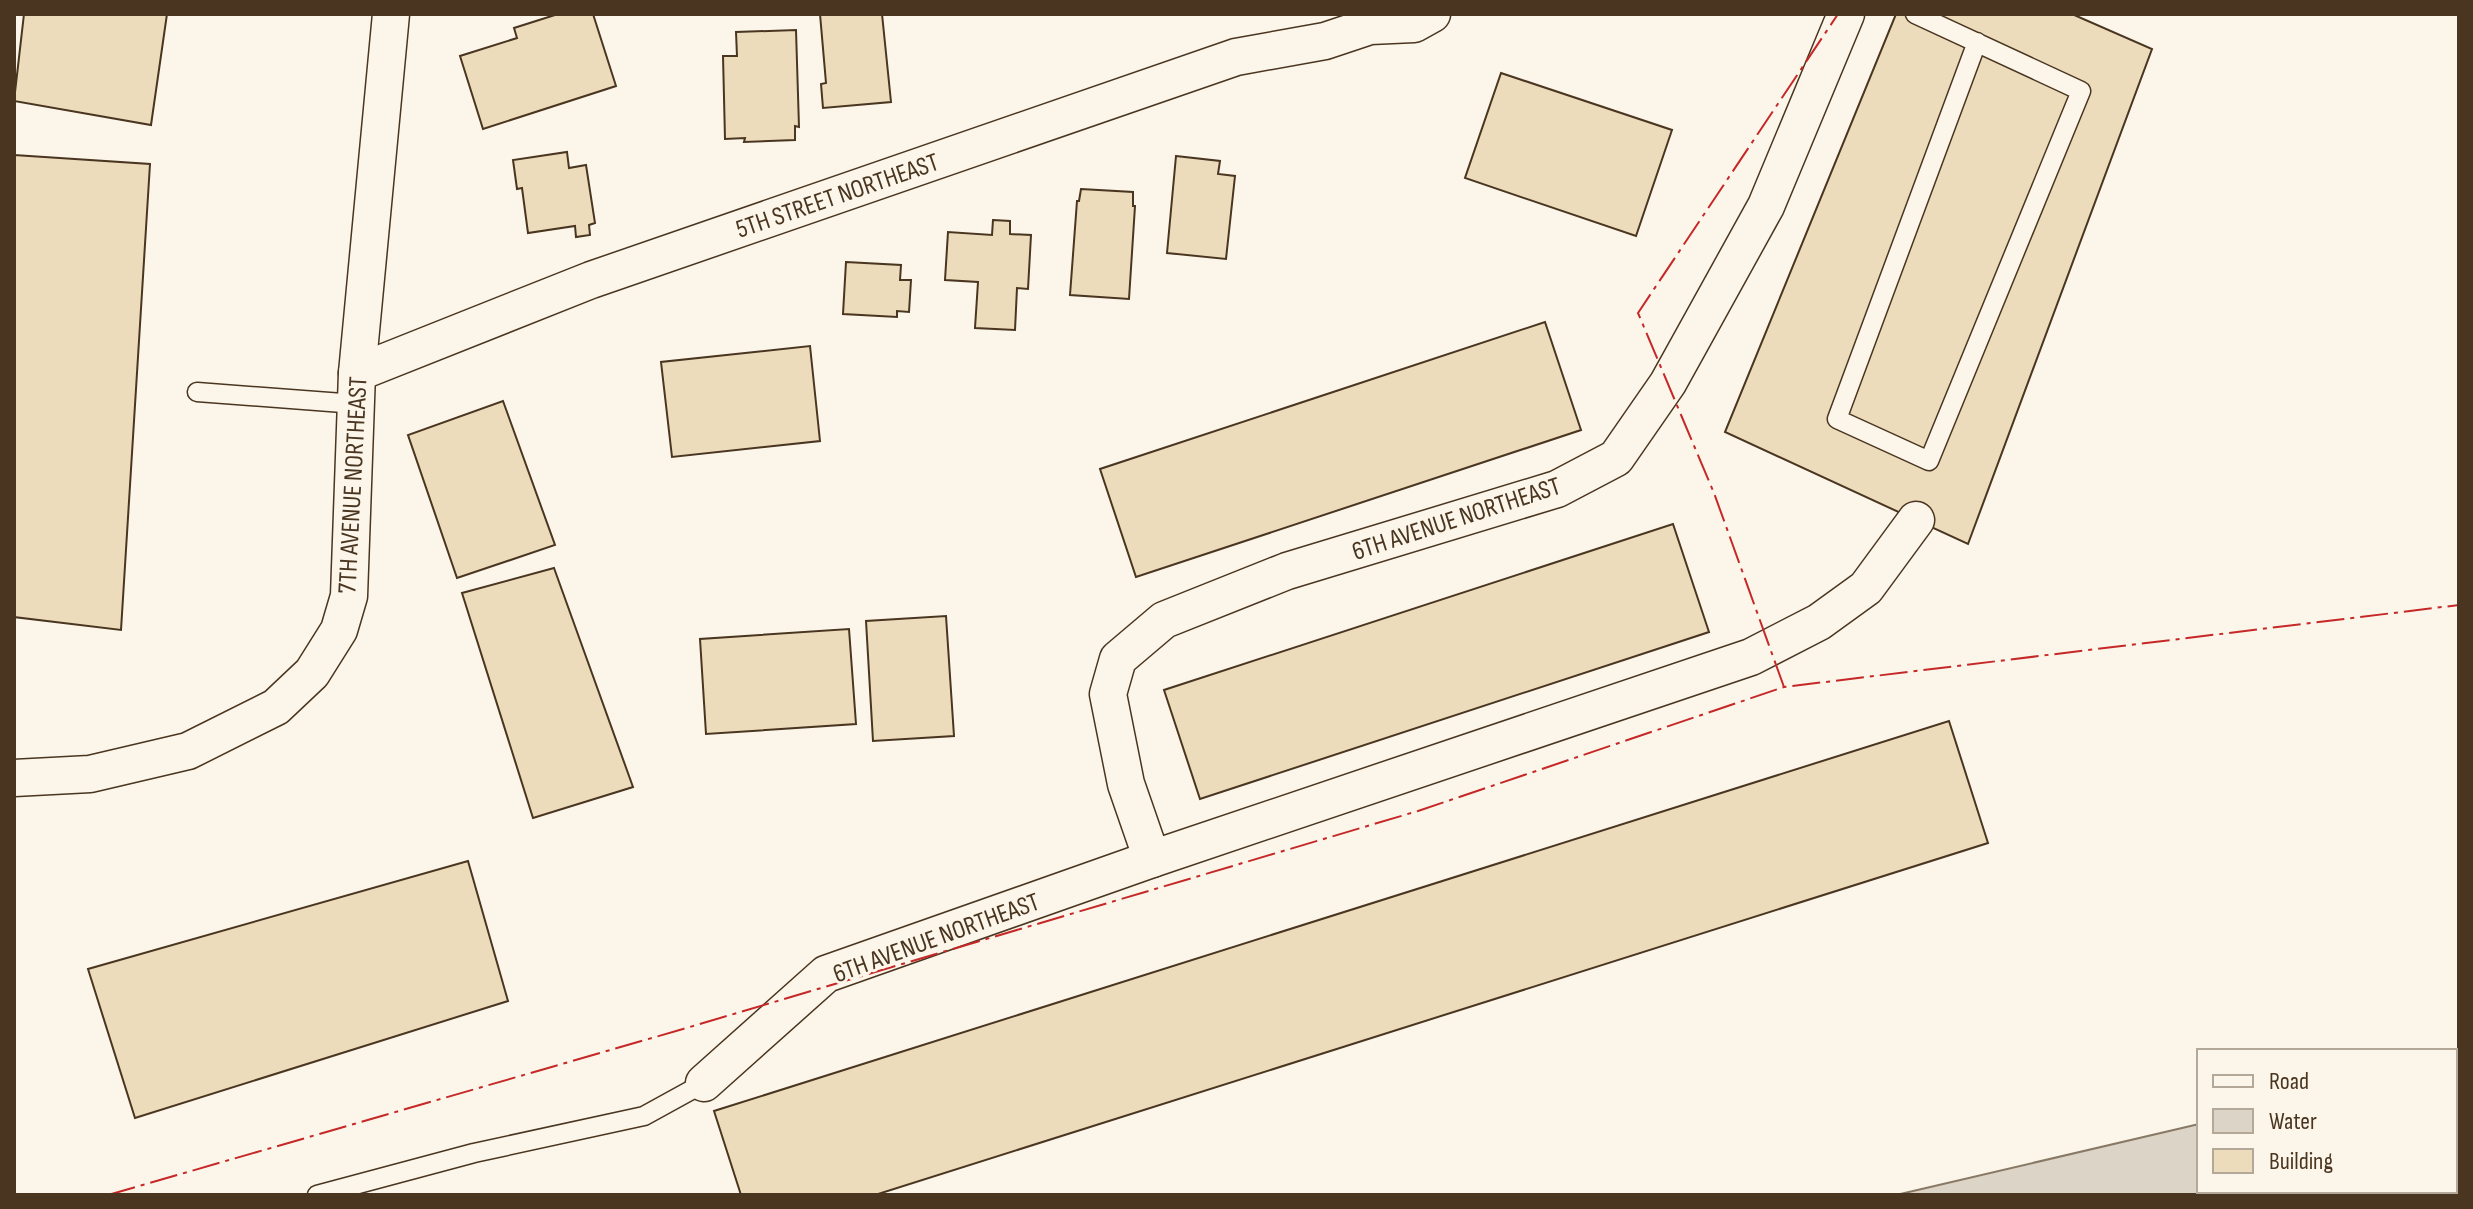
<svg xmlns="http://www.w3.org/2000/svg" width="2473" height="1209" font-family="'Sofia Sans Condensed',sans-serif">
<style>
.water{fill:#dcd4c6;stroke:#887966;stroke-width:2}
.building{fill:#ecdcbc;stroke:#4a3520;stroke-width:2}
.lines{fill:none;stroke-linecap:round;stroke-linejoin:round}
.lane-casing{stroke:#4a3520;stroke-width:21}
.street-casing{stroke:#4a3520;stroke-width:39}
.lane{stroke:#fbf6e9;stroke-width:18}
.street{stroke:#fbf6e9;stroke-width:36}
.power{stroke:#c62828;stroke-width:2;stroke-dasharray:28 6 4 6;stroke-linecap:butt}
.labels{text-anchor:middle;stroke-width:6;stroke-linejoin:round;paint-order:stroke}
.street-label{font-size:26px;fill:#4a3520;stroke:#fbf6e9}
</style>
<rect width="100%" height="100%" fill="#fbf6e9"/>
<!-- water -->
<path class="water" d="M2459,1064V1195H1896L2199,1124V1191H2455V1065Z"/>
<!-- building -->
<g class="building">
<path d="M24,14H167L151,125L14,101Z"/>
<path d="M558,14H593L616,86L483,129L460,56L517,38L514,28Z"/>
<path d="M820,14H882L891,102L823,108L821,84L826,83Z"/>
<path d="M1896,14H2072L2152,49L1968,544L1725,432Z"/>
<path d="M796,30L799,127L795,126V140L744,142L745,138L725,139L723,56H737L736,32Z"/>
<path d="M1501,73L1672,130L1636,236L1465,178Z"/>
<path d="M567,152L569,168L586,165L595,223L589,225L590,235L576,237L575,226L528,233L522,188L517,189L513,160Z"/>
<path d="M14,155L150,164L121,630L14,617Z"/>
<path d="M1176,156L1220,161L1218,174L1235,176L1226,259L1167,253Z"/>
<path d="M1081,189L1133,192V206H1135L1129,299L1070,295L1077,201H1079Z"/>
<path d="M993,220L1010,221V234L1031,235L1028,289L1017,288L1015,330L975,328L978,282L945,280L948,232L992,235Z"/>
<path d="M846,262L901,265L900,280H911L909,312L897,311V317L843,314Z"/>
<path d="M1545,322L1581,430L1136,577L1100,469Z"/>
<path d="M810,346L820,441L672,457L661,362Z"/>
<path d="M503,401L555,545L457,578L408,435Z"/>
<path d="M1673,524L1709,632L1200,799L1164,690Z"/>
<path d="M554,568L633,787L533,818L462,593Z"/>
<path d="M946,616L954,736L873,741L866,621Z"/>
<path d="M849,629L856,724L706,734L700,639Z"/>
<path d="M1949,721L1988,843L875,1195H741L714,1111Z"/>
<path d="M468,861L508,1001L135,1118L88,969Z"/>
</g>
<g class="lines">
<!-- lane casing -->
<g class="lane-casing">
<g id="lane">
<path d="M1915,14L2081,91L1929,461L1837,419L1977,42"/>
<path d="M197,392L356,404"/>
<path d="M317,1195L474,1153L644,1116L704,1083"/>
</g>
</g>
<!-- street casing -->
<g class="street-casing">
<g id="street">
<path d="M357,373L591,280L1236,57L1325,41L1370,26L1414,24L1432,14"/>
<path d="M14,778L90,774L188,751L276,707L312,673L339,630L349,596L357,373L391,14"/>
<path d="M1152,859L1126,784L1108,694L1118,659L1164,620L1287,571L1557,489L1616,458L1668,383L1766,206L1846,14"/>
<path d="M704,1083L826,974L1152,859L1751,657L1819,622L1866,588L1916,520"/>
</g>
</g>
<!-- lane -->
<use href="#lane" class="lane"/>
<!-- street -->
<use href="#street" class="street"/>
<!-- power -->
<g class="power">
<path d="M1784,687L1714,493L1638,313L1838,14"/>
<path d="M108,1195L683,1029L1418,811L1784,687L2459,605"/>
</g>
</g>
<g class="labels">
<!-- street labels -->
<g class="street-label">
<text transform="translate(837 195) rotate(-19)" y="9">5TH STREET NORTHEAST</text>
<text transform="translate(352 485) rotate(-87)" y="9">7TH AVENUE NORTHEAST</text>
<text transform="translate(1456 518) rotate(-18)" y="9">6TH AVENUE NORTHEAST</text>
<text transform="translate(936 937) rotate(-20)" y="9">6TH AVENUE NORTHEAST</text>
</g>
</g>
<!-- border -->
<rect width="2473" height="1209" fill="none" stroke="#4a3520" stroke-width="32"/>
<!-- legend -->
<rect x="2197" y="1049" width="260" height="144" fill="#fbf6e9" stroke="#b4a999" stroke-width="2"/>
<rect x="2213" y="1075" width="40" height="12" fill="#fbf6e9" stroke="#b4a999" stroke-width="2"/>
<text x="2269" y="1089" font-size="24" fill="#4a3520">Road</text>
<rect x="2213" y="1109" width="40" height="24" fill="#dcd4c6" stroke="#b4a999" stroke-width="2"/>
<text x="2269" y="1129" font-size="24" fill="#4a3520">Water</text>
<rect x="2213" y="1149" width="40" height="24" fill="#ecdcbc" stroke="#b4a999" stroke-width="2"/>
<text x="2269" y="1169" font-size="24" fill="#4a3520">Building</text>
</svg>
